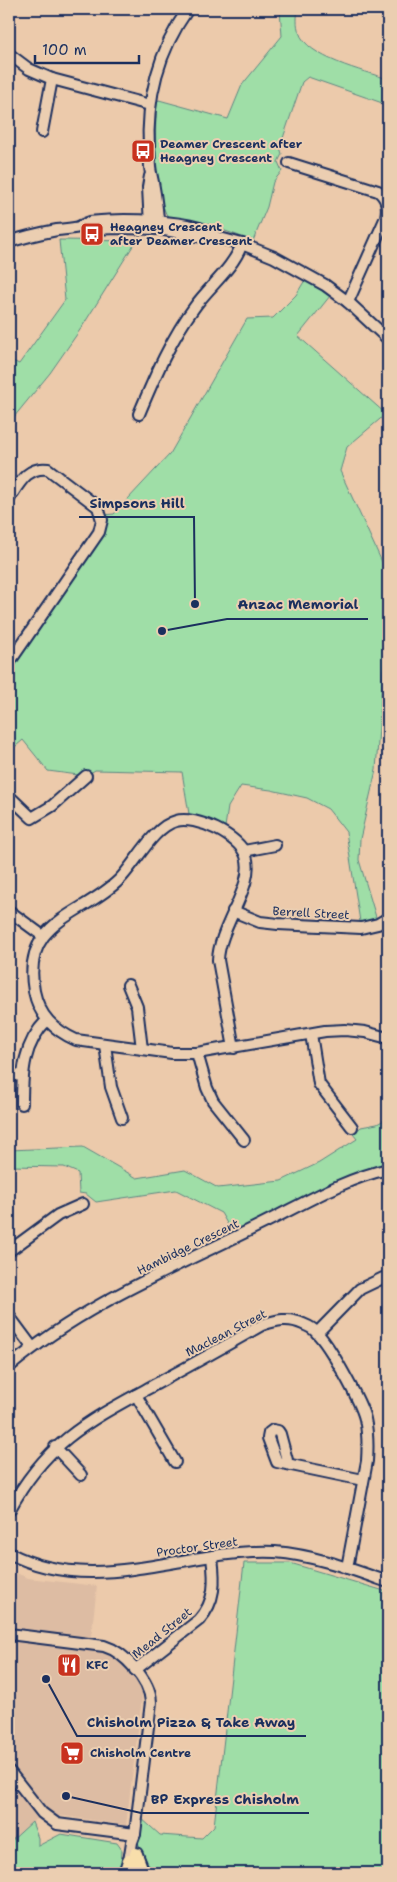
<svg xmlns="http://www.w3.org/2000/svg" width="397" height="1882" font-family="'Shantell Sans',sans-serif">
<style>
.built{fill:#ddbca3}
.green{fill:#9fdea7;stroke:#5d8682}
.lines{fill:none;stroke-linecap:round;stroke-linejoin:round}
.minor-casing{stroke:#1b2f5e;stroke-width:14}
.major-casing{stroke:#1b2f5e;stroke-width:16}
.minor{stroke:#ebceb1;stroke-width:10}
.major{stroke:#f8deab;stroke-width:12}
.labels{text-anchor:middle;stroke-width:4;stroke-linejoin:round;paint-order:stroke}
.poi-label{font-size:12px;font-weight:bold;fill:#1b2f5e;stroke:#ebceb1;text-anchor:start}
.street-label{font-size:12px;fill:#1b2f5e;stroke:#ebceb1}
.leader{fill:none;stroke:#1b2f5e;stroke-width:2}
.callout-dot{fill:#1b2f5e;stroke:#ebceb1;stroke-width:2}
.callout-label{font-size:14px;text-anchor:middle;font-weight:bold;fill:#1b2f5e;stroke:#ebceb1;stroke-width:4;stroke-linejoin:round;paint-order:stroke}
</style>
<rect width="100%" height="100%" fill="#eccaab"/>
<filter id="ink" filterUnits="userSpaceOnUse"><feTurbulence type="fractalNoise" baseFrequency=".02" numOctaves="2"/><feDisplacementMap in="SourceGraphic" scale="10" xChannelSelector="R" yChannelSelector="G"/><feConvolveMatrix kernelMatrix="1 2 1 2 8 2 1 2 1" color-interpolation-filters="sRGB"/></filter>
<g filter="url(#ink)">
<!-- built -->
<path class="built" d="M9,1570L28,1578L97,1586L91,1638L117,1657L143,1690L126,1825L63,1816L36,1819L9,1843Z"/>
<!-- green -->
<g class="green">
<path d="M280,9H298C297,16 296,25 299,32C307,58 364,71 388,79V105L308,77L302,82L280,147L282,154L278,162L282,171L273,182L267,207L253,241L209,225L168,217C155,199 154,126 157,103L159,100L228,119L242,85L282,36Z"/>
<path d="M59,240L136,241L82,327L50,373L9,423V359L19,364L65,300Z"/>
<path d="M305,280L330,296L298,336L386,414L347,447L340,471L388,575V654L383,670L376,770L360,839L359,860L378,924L361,928L346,832L328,809L307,798L271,790L241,786L228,807L224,834L190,820L182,772L95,770L86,776L48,771L23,740L9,752V663L99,532L102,515L114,514L170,454L247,319L273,318L296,295Z"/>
<path d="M388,1118V1164L336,1182L232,1232L221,1213L176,1190L96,1202L86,1194L79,1193L78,1173L64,1167L9,1166V1150L83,1147L137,1178L185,1170L218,1188L281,1181L319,1163L357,1139L353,1134L361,1127L377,1124Z"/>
<path d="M244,1563H290L388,1592V1873H153L137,1842L141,1818L160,1835L202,1838L214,1826Z"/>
<path d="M32,1822L38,1838V1846L61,1834L117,1843L122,1850L121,1868L116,1872L111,1873H9V1843Z"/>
</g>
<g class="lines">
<!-- minor casing -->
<g class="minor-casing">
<g id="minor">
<path d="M9,54L29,69L52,79L150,105"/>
<path d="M42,132L52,79"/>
<path d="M289,163L378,191C387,198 388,206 386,217L348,302"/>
<path d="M150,176L148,187L150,226"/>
<path d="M81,226L87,229L119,228L159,229L203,237H216L242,244L274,257L325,285L348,302L388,339"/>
<path d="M159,229C157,208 156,193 151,173C149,166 150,157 149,150C146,99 159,50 188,9"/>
<path d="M9,242C24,237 41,233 57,230C64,229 72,229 79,227C83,225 86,223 90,222C112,218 203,219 216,237"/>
<path d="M139,414C155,376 171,338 196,305C211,285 233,268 242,244"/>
<path d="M9,499C19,484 27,466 48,469L98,507L102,520L99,532L9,663"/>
<path d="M9,796L32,818L52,806L86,776"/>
<path d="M244,851L275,845"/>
<path d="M9,911L43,936"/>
<path d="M233,911L260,922L278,924L361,928L378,924L388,918"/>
<path d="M128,985L137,1007L142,1049"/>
<path d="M311,1034L319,1084L352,1127"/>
<path d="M105,1045L111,1087L122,1118"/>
<path d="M234,1048L218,960C219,926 256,885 246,856C240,836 195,815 176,821C153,827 136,863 119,880C81,917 21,920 34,991C39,1016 54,1030 76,1040L172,1053H197L325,1031L345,1030L365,1032L388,1038"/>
<path d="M197,1053L207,1088L213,1101L244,1140"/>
<path d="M9,1076L22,1075"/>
<path d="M22,1104C22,1073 23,1044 47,1020"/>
<path d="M9,1251L58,1215L83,1204"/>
<path d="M9,1316L32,1347"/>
<path d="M317,1333L360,1289L383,1278"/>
<path d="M9,1367C82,1305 171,1269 256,1227C300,1206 340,1180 388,1169"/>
<path d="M136,1395L175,1462"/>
<path d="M55,1447L81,1475"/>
<path d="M284,1463L287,1460L280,1434L278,1431L273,1430L269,1433L268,1438L277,1462L363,1480"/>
<path d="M9,1511C46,1441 90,1420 156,1384C191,1365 227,1345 262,1325C276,1320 289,1317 303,1324C308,1326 313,1328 316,1332C329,1344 361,1402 365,1419C368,1433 368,1446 367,1461L347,1568"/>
<path d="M9,1553C95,1598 185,1548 275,1552C314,1555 351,1569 388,1582"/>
<path d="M9,1634L104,1646C124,1652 150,1680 151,1702L135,1834L132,1842L129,1861"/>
<path d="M135,1670L199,1620C216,1601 215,1581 212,1557"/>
<path d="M9,1771L42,1813L57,1824L135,1834"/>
</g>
</g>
<!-- major casing -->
<g class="major-casing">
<g id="major">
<path d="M136,1854L143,1873"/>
<path d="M125,1873L129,1861"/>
</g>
</g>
<!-- minor -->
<use href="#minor" class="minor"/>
<!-- major -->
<use href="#major" class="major"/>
</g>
</g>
<!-- icons -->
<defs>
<g id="bus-square" transform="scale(1.25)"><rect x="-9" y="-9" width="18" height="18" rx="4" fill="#c8321e" stroke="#ebceb1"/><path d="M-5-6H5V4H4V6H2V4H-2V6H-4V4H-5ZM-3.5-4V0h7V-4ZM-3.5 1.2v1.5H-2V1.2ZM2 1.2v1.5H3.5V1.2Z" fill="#fff"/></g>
<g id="restaurant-square" transform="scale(1.25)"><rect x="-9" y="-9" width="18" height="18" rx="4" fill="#c8321e" stroke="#ebceb1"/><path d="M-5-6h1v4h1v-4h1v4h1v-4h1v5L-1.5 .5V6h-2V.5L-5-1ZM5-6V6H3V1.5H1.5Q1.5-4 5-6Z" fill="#fff"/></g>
<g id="supermarket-square" transform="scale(1.25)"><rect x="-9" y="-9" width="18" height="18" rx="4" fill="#c8321e" stroke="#ebceb1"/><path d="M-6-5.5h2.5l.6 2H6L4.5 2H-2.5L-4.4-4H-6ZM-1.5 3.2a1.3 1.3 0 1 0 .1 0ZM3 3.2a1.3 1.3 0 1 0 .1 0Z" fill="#fff"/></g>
</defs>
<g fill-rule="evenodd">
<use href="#bus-square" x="143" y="151"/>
<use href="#bus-square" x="92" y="234"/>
<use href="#restaurant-square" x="69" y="1665"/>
<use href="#supermarket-square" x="72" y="1753"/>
</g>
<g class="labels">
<!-- poi labels -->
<g class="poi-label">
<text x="160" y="148">Deamer Crescent after<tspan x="160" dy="14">Heagney Crescent</tspan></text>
<text x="110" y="231">Heagney Crescent<tspan x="110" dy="14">after Deamer Crescent</tspan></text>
<text x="86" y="1669">KFC</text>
<text x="90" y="1757">Chisholm Centre</text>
</g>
<!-- street labels -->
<g class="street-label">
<text transform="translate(311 913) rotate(3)" y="4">Berrell Street</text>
<text transform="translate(188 1247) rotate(-26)" y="4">Hambidge Crescent</text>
<text transform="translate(226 1333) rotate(-27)" y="4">Maclean Street</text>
<text transform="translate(197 1547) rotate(-8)" y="4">Proctor Street</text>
<text transform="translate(162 1633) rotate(-39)" y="4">Mead Street</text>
</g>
</g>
<!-- callouts -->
<path class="leader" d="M195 604L194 517H79M162 631L227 619H368M46 1679L77 1736H306M66 1796L141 1813H309"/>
<g class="callout-dot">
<circle cx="195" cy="604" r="5"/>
<circle cx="162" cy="631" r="5"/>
<circle cx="46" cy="1679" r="5"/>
<circle cx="66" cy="1796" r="5"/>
</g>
<g class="callout-label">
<text x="137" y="508">Simpsons Hill</text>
<text x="298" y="609">Anzac Memorial</text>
<text x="191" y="1727">Chisholm Pizza &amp; Take Away</text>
<text x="225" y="1804">BP Express Chisholm</text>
</g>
<!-- margin -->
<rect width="397" height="1882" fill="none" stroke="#ebceb1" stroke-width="30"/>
<rect x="15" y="15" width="367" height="1852" fill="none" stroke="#1b2f5e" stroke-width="2" filter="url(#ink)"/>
<!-- scale -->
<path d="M35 55v8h104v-8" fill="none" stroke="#1b2f5e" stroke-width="2.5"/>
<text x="42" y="55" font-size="15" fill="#1b2f5e" stroke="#ebceb1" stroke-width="4" paint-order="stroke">100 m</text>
</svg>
